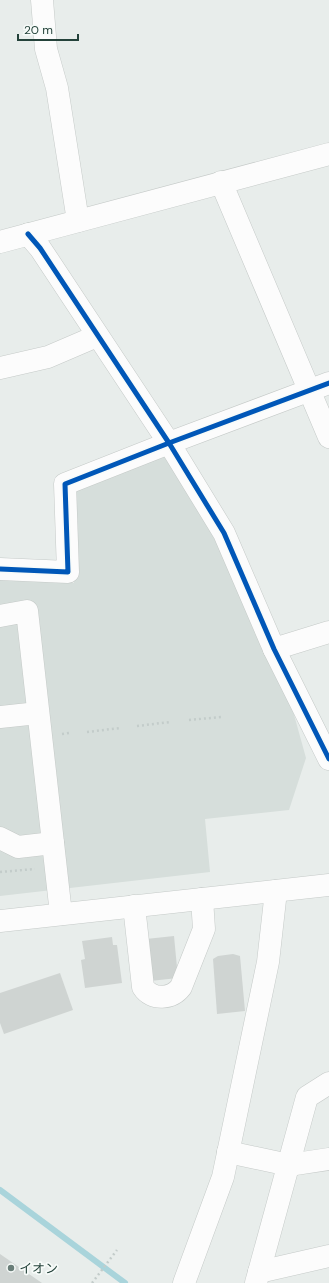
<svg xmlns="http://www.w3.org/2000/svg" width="329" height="1283" font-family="'DM Sans','Noto Sans JP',sans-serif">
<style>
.built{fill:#d6dedb}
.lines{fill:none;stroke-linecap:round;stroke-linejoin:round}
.stream{stroke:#a9d4db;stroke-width:6}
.building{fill:#cfd4d2}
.minor-casing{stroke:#c5cac8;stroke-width:23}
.path{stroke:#c3ccca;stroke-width:2.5;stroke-dasharray:2 3;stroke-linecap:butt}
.minor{stroke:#fcfcfc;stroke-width:22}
.cycleway-casing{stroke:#f7fbf9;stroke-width:8}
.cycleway{stroke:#0057b8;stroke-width:5}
.poi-dot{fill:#697e78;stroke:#f7fbf9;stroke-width:1.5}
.labels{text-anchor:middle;stroke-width:3.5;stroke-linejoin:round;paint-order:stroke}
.poi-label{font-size:13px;fill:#24423a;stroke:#f7fbf9;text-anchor:start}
</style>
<rect width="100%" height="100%" fill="#e8edeb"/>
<!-- built -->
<path class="built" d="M162,451L217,540L293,711L306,758L289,810L205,819L210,872L0,896V578L74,583L71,486Z"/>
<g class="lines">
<!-- stream -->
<path class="stream" d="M0,1190L125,1283"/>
</g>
<!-- building -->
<g class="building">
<path d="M174,936L178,978L150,981L146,939Z"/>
<path d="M112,937L113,945H117L122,983L85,988L81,960L85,959L82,941Z"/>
<path d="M233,954L240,956L245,1011L217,1014L213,959L218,956Z"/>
<path d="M60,973L73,1010L4,1034L0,1023V993Z"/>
<path d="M0,1254L42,1283H0Z"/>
</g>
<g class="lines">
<!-- minor casing -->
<g class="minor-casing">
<g id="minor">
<path d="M42,0L46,49L57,88L78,221"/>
<path d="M221,182L329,437"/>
<path d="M28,234L40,248L169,443L224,533L274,649L329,759"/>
<path d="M0,242L329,154"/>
<path d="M0,368L48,357L97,336"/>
<path d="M0,569L68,572L65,484L169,443L329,383"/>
<path d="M0,616L27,611L61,914"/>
<path d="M274,649L329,632"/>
<path d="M0,717L38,713"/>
<path d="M0,838L18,847L53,843"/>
<path d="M134,906L143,987C152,1001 172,999 181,987L204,929L202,899"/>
<path d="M0,921L329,885"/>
<path d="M228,1152L289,1165L329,1159"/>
<path d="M259,1272L307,1097L329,1083"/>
<path d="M184,1283L223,1177L268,962L276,891"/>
<path d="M256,1283L259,1272L329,1256"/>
</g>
</g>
<!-- path -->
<g class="path">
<path d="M189,720L221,717"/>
<path d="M137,726L170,722"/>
<path d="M87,732L120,728"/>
<path d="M62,734L69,733"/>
<path d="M0,872L35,869"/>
<path d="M92,1283L117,1250"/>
</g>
<!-- minor -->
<use href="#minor" class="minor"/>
<!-- cycleway casing -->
<g class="cycleway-casing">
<g id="cycleway">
<path d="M28,234L40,248L169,443L224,533L274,649L329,759"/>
<path d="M0,569L68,572L65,484L169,443L329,383"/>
</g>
</g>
<!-- cycleway -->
<use href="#cycleway" class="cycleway"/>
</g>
<!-- markers -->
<circle class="poi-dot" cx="11" cy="1268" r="4"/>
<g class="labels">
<!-- poi labels -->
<g class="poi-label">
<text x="19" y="1273">イオン</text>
</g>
</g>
<!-- scale -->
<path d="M18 34v6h60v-6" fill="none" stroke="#24423a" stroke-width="2"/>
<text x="24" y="34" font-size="12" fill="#24423a" stroke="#f7fbf9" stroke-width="3" paint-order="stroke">20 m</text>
</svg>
